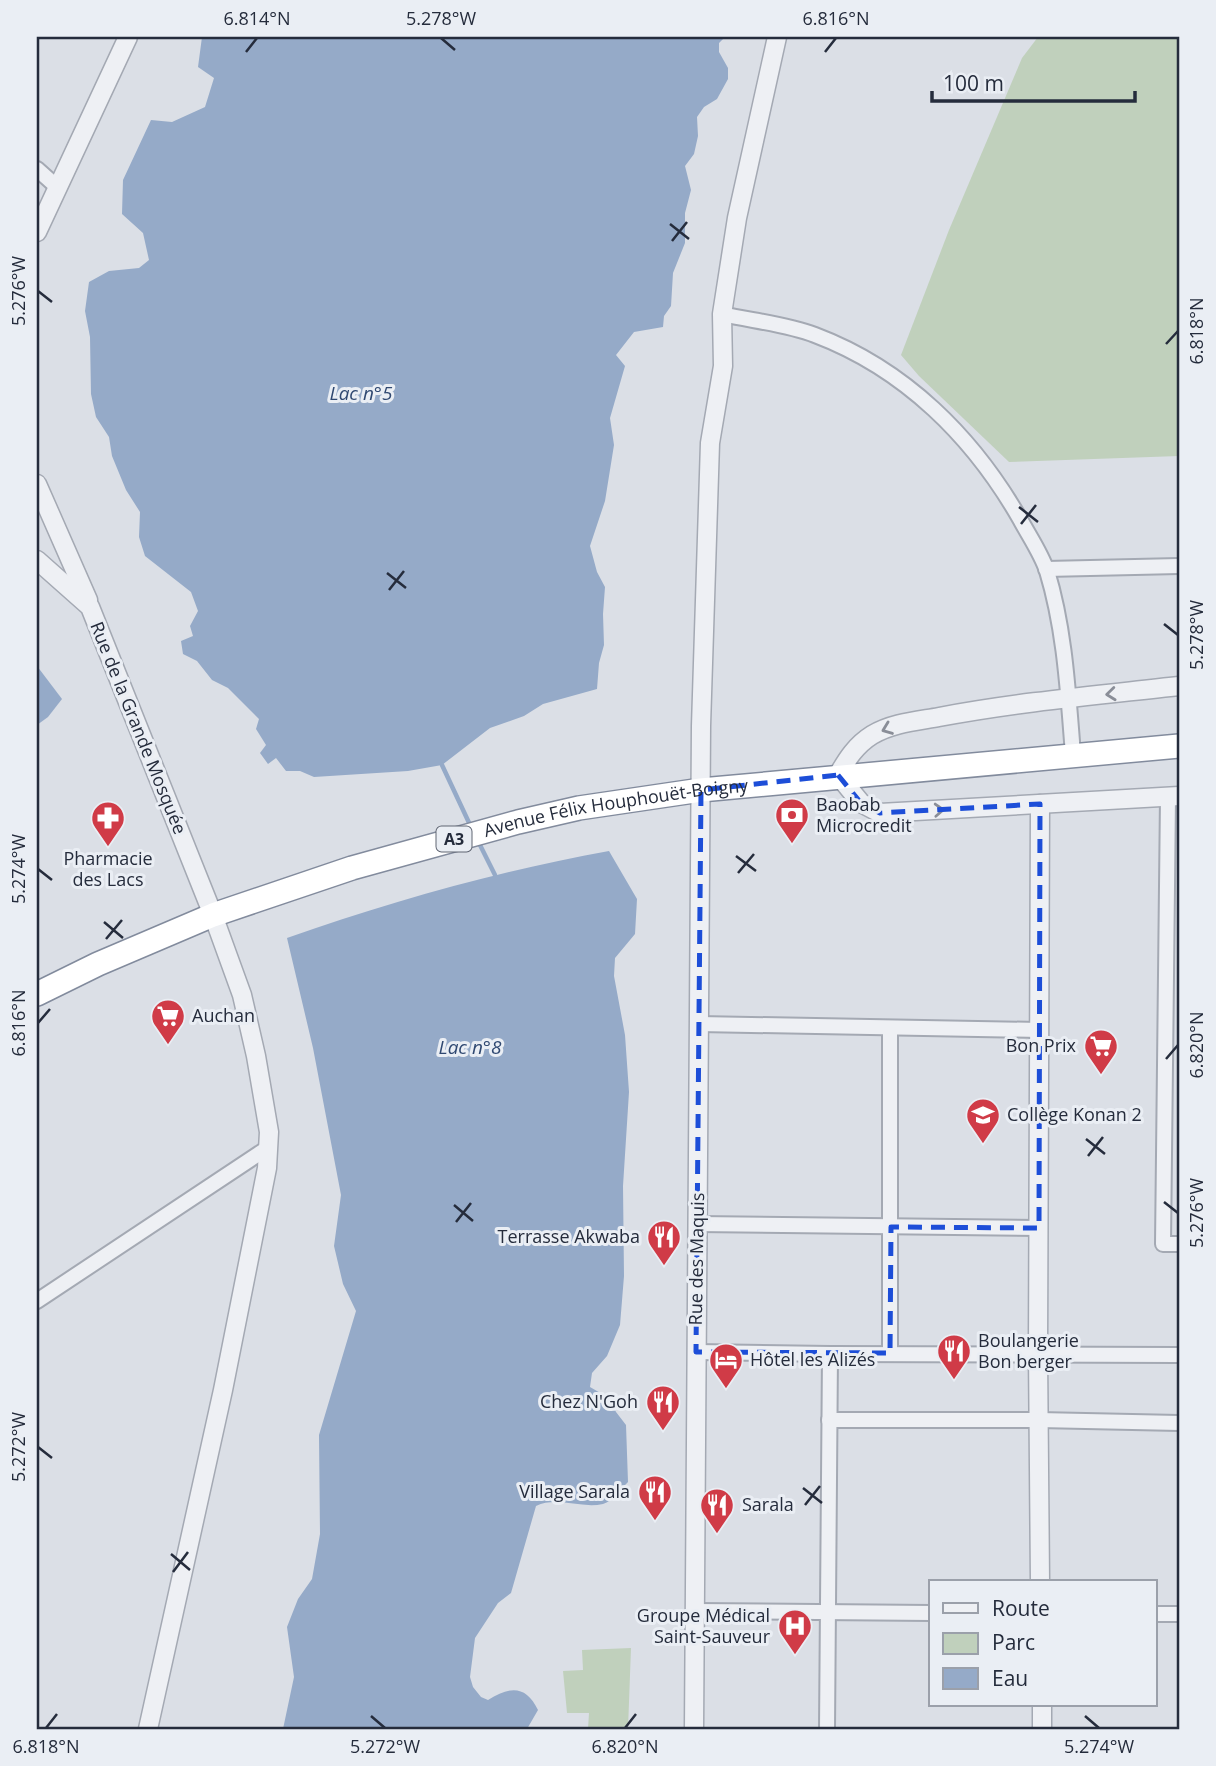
<svg xmlns="http://www.w3.org/2000/svg" width="1216" height="1766" font-family="'Open Sans',sans-serif">
<style>
.green{fill:#c0d0bc}
.water{fill:#95aac8}
.lines{fill:none;stroke-linecap:round;stroke-linejoin:round}
.stream{stroke:#95aac8;stroke-width:4.5}
.minor-casing{stroke:#a4a9b3;stroke-width:18}
.tertiary-casing{stroke:#a4a9b3;stroke-width:21}
.trunk-casing{stroke:#828b9d;stroke-width:26}
.minor{stroke:#eef0f4;stroke-width:14}
.tertiary{stroke:#eef0f4;stroke-width:18}
.trunk{stroke:#fff;stroke-width:23}
.oneway{stroke:#8a8e98}
.marked{fill:none;stroke:#1d4ed8;stroke-width:5;stroke-dasharray:14 9;stroke-linejoin:round}
.ticks{fill:none;stroke:#252c3c;stroke-width:2.5}
.labels{text-anchor:middle;stroke-width:6;stroke-linejoin:round;paint-order:stroke}
.shield{fill:#eaeef4;stroke:#606673;stroke-width:2}
.shield-label{font-size:16px;font-weight:bold;fill:#252c3c}
.street-label{font-size:18px;fill:#252c3c;stroke:#eaeef4}
.poi-label{font-size:18px;fill:#252c3c;stroke:#eaeef4;text-anchor:start}
.water-label{font-size:19px;font-style:italic;fill:#2f4871;stroke:#eaeef4}
.neatline{fill:none;stroke:#252c3c;stroke-width:2.5}
.ticks-label{font-size:18px;text-anchor:middle;fill:#252c3c}
</style>
<rect width="100%" height="100%" fill="#dbdfe6"/>
<!-- green -->
<g class="green">
<path d="M1038,37H1179V456L1009,462L919,376L901,355L949,230L1022,58Z"/>
<path d="M631,1648L628,1729H588L589,1713H567L563,1671L583,1670L582,1650Z"/>
</g>
<!-- water -->
<g class="water">
<path d="M202,37H725L719,43V52L728,68V79L717,99L704,107L697,117L698,136L694,154L685,166L691,190L685,213V243L673,273L671,306L664,316L663,327L634,332L616,355L625,366L610,418L614,445L605,501L590,546L597,572L605,587L603,614L604,645L599,663L597,689L543,704L524,716L490,728L442,765L408,771L314,777L300,771H286L276,758L268,764L260,753L266,745L256,729L259,719L228,688L212,680L197,661L183,654L181,641L193,636L190,626L198,611L191,592L145,556L139,537L140,512L126,490L112,456L109,437L96,417L91,394L90,337L85,311L89,282L109,271L139,268L149,260L143,233L122,214L123,180L151,120L172,122L205,107L214,78L198,67Z"/>
<path d="M37,666L62,699L48,717L37,725Z"/>
<path d="M609,851L637,899L635,934L615,958L614,976L625,1035L629,1092L623,1186L624,1276L620,1325L607,1356L592,1373L590,1387L609,1398L616,1412L626,1425L628,1482C621,1489 613,1501 603,1504C581,1509 557,1496 536,1506L511,1593L498,1603L475,1638L470,1677L473,1687L481,1697L488,1700C510,1686 526,1685 538,1710L527,1729H283L294,1677L287,1627L298,1599L312,1579L320,1534L319,1435L356,1311L343,1284L334,1246L341,1195L313,1048L287,938C392,901 499,871 609,851Z"/>
</g>
<g class="lines">
<!-- stream -->
<g class="stream">
<path d="M442,765L471,827"/>
<path d="M478,841L495,875"/>
</g>
<!-- minor casing -->
<g class="minor-casing">
<g id="minor">
<path d="M37,169L56,186"/>
<path d="M722,314C753,321 786,324 815,335C905,369 973,437 1020,519C1029,536 1041,553 1047,571C1065,630 1068,693 1073,754"/>
<path d="M1046,569L1179,566"/>
<path d="M1168,797L1163,1244H1179"/>
<path d="M699,1024L1039,1030"/>
<path d="M697,1224L1039,1228"/>
<path d="M37,1301L269,1147"/>
<path d="M696,1352L830,1354L1179,1355"/>
<path d="M890,1353V1028"/>
<path d="M829,1420H1039L1179,1423"/>
<path d="M694,1611L931,1613"/>
<path d="M1155,1614H1179"/>
<path d="M827,1729L830,1354"/>
</g>
</g>
<!-- tertiary casing -->
<g class="tertiary-casing">
<g id="tertiary">
<path d="M37,232L128,37"/>
<path d="M37,484L88,600"/>
<path d="M37,560L90,607L213,915L242,995L256,1056L269,1132L267,1168L223,1390L148,1729"/>
<path d="M1179,686C1099,695 1018,702 939,717C917,721 892,723 872,735C856,745 847,759 838,775L861,803L880,813L1179,796"/>
<path d="M1040,1582L1038,1353L1040,804"/>
<path d="M1042,1705V1729"/>
<path d="M694,1729L701,726L710,443L723,366L722,314L737,218L777,37"/>
</g>
</g>
<!-- trunk casing -->
<g class="trunk-casing">
<g id="trunk">
<path id="s1" d="M37,994L98,964L213,915L352,868L518,822L579,808L701,790L1179,746"/>
</g>
</g>
<!-- minor -->
<use href="#minor" class="minor"/>
<!-- tertiary -->
<use href="#tertiary" class="tertiary"/>
<!-- trunk -->
<use href="#trunk" class="trunk"/>
</g>
<!-- one-way arrows -->
<defs><path id="oneway-chevron" d="M-2-3.5L2.5 0L-2 3.5" fill="none" stroke-width="1.6" stroke-linecap="round" stroke-linejoin="round" transform="scale(1.75)"/></defs>
<g class="oneway">
<use href="#oneway-chevron" transform="translate(1111 694) rotate(174)"/>
<use href="#oneway-chevron" transform="translate(887 729) rotate(159)"/>
<use href="#oneway-chevron" transform="translate(939 810) rotate(-3)"/>
</g>
<!-- marked area -->
<path class="marked" d="M838,775L861,803L880,813L1040,804L1039,1228L891,1227L890,1353L696,1352L701,790Z"/>
<!-- ticks -->
<path class="ticks" d="M441,38L455,50M246,52L257,38M825,52L836,38M670,224L689,239M672,241L687,222M38,291L52,302M1166,344L1178,331M1019,507L1038,522M1021,524L1036,505M387,573L406,588M389,590L404,571M1164,624L1178,635M736,856L756,871M38,869L52,880M738,873L754,854M104,922L123,938M106,939L122,920M38,1023L50,1009M1166,1059L1178,1045M1086,1139L1105,1154M1088,1156L1103,1137M1164,1202L1178,1213M454,1205L473,1221M456,1222L471,1203M38,1447L52,1458M803,1488L822,1503M805,1505L820,1486M171,1554L190,1570M173,1572L188,1552M371,1716L385,1728M1085,1716L1099,1728M46,1728L57,1714M625,1728L636,1714"/>
<!-- icons -->
<defs>
<g id="bank-pin" transform="scale(1.75)"><path d="M0 17L-7.5 6A9.5 9.5 0 1 1 7.5 6Z" fill="#d03b47" stroke="#eaeef4"/><path d="M-6-4H6V4H-6ZM0-2.3a2.3 2.3 0 1 0 0 4.6a2.3 2.3 0 1 0 0-4.6Z" fill="#fff"/></g>
<g id="pharmacy-pin" transform="scale(1.75)"><path d="M0 17L-7.5 6A9.5 9.5 0 1 1 7.5 6Z" fill="#d03b47" stroke="#eaeef4"/><path d="M-2-6h4v4h4v4h-4v4h-4v-4h-4v-4h4Z" fill="#fff"/></g>
<g id="supermarket-pin" transform="scale(1.75)"><path d="M0 17L-7.5 6A9.5 9.5 0 1 1 7.5 6Z" fill="#d03b47" stroke="#eaeef4"/><path d="M-6-5.5h2.5l.6 2H6L4.5 2H-2.5L-4.4-4H-6ZM-1.5 3.2a1.3 1.3 0 1 0 .1 0ZM3 3.2a1.3 1.3 0 1 0 .1 0Z" fill="#fff"/></g>
<g id="school-pin" transform="scale(1.75)"><path d="M0 17L-7.5 6A9.5 9.5 0 1 1 7.5 6Z" fill="#d03b47" stroke="#eaeef4"/><path d="M0-5L7-2L0 1L-7-2ZM-4 1L0 2.5L4 1V4Q0 6-4 4Z" fill="#fff"/></g>
<g id="restaurant-pin" transform="scale(1.75)"><path d="M0 17L-7.5 6A9.5 9.5 0 1 1 7.5 6Z" fill="#d03b47" stroke="#eaeef4"/><path d="M-5-6h1v4h1v-4h1v4h1v-4h1v5L-1.5 .5V6h-2V.5L-5-1ZM5-6V6H3V1.5H1.5Q1.5-4 5-6Z" fill="#fff"/></g>
<g id="hotel-pin" transform="scale(1.75)"><path d="M0 17L-7.5 6A9.5 9.5 0 1 1 7.5 6Z" fill="#d03b47" stroke="#eaeef4"/><path d="M-6-4.5h1.5V1H6V5H4.5V3h-9V5H-6ZM-4 0a1.8 1.8 0 1 1 3.6 0ZM.5 0V-2.5h3Q6-2.5 6 0Z" fill="#fff"/></g>
<g id="hospital-pin" transform="scale(1.75)"><path d="M0 17L-7.5 6A9.5 9.5 0 1 1 7.5 6Z" fill="#d03b47" stroke="#eaeef4"/><path d="M-5-5h3v3.5h4V-5h3V5h-3V1.5h-4V5h-3Z" fill="#fff"/></g>
</defs>
<g fill-rule="evenodd">
<use href="#bank-pin" x="792" y="815"/>
<use href="#pharmacy-pin" x="108" y="818"/>
<use href="#supermarket-pin" x="168" y="1016"/>
<use href="#supermarket-pin" x="1101" y="1046"/>
<use href="#school-pin" x="983" y="1115"/>
<use href="#restaurant-pin" x="664" y="1237"/>
<use href="#restaurant-pin" x="954" y="1351"/>
<use href="#hotel-pin" x="726" y="1360"/>
<use href="#restaurant-pin" x="663" y="1402"/>
<use href="#restaurant-pin" x="655" y="1492"/>
<use href="#restaurant-pin" x="717" y="1505"/>
<use href="#hospital-pin" x="795" y="1626"/>
</g>
<g class="labels">
<!-- shield labels -->
<rect class="shield" x="436.5" y="826.5" width="35" height="25" rx="5"/>
<g class="shield-label">
<text x="454" y="845">A3</text>
</g>
<!-- street labels -->
<g class="street-label">
<text transform="translate(138 728) rotate(68)" y="6">Rue de la Grande Mosquée</text>
<text dy="6" stroke="none"><textPath href="#s1" startOffset="611">Avenue Félix Houphouët-Boigny</textPath></text>
<text transform="translate(697 1259) rotate(-89)" y="6">Rue des Maquis</text>
</g>
<!-- poi labels -->
<g class="poi-label">
<text x="816" y="811">Baobab<tspan x="816" dy="21">Microcredit</tspan></text>
<text x="108" y="865" text-anchor="middle">Pharmacie<tspan x="108" dy="21">des Lacs</tspan></text>
<text x="192" y="1022">Auchan</text>
<text x="1076" y="1052" text-anchor="end">Bon Prix</text>
<text x="1007" y="1121">Collège Konan 2</text>
<text x="640" y="1243" text-anchor="end">Terrasse Akwaba</text>
<text x="978" y="1347">Boulangerie<tspan x="978" dy="21">Bon berger</tspan></text>
<text x="750" y="1366">Hôtel les Alizés</text>
<text x="638" y="1408" text-anchor="end">Chez N'Goh</text>
<text x="630" y="1498" text-anchor="end">Village Sarala</text>
<text x="742" y="1511">Sarala</text>
<text x="770" y="1622" text-anchor="end">Groupe Médical<tspan x="770" dy="21">Saint-Sauveur</tspan></text>
</g>
<!-- water labels -->
<g class="water-label">
<text x="361" y="400">Lac n°5</text>
<text x="470" y="1054">Lac n°8</text>
</g>
</g>
<!-- border -->
<rect width="1216" height="1766" fill="none" stroke="#eaeef4" stroke-width="77"/>
<!-- legend -->
<rect x="929" y="1580" width="228" height="126" fill="#eaeef4" stroke="#9ba0aa" stroke-width="2"/>
<rect x="943" y="1603" width="35" height="10" fill="#eef0f4" stroke="#9ba0aa" stroke-width="2"/>
<text x="992" y="1616" font-size="21" fill="#252c3c">Route</text>
<rect x="943" y="1633" width="35" height="21" fill="#c0d0bc" stroke="#9ba0aa" stroke-width="2"/>
<text x="992" y="1650" font-size="21" fill="#252c3c">Parc</text>
<rect x="943" y="1668" width="35" height="21" fill="#95aac8" stroke="#9ba0aa" stroke-width="2"/>
<text x="992" y="1686" font-size="21" fill="#252c3c">Eau</text>
<!-- scale -->
<path d="M932 91v10h203v-10" fill="none" stroke="#252c3c" stroke-width="3.5"/>
<text x="943" y="91" font-size="21" fill="#252c3c" stroke="#eaeef4" stroke-width="5" paint-order="stroke">100 m</text>
<rect x="38" y="38" width="1140" height="1690" class="neatline"/>
<g class="ticks-label">
<text x="257" y="25">6.814°N</text>
<text x="441" y="25">5.278°W</text>
<text x="836" y="25">6.816°N</text>
<text transform="translate(19 291) rotate(-90)" y="6">5.276°W</text>
<text transform="translate(1197 331) rotate(-90)" y="6">6.818°N</text>
<text transform="translate(1197 635) rotate(-90)" y="6">5.278°W</text>
<text transform="translate(19 869) rotate(-90)" y="6">5.274°W</text>
<text transform="translate(19 1023) rotate(-90)" y="6">6.816°N</text>
<text transform="translate(1197 1045) rotate(-90)" y="6">6.820°N</text>
<text transform="translate(1197 1213) rotate(-90)" y="6">5.276°W</text>
<text transform="translate(19 1447) rotate(-90)" y="6">5.272°W</text>
<text x="46" y="1753">6.818°N</text>
<text x="385" y="1753">5.272°W</text>
<text x="625" y="1753">6.820°N</text>
<text x="1099" y="1753">5.274°W</text>
</g>
</svg>
